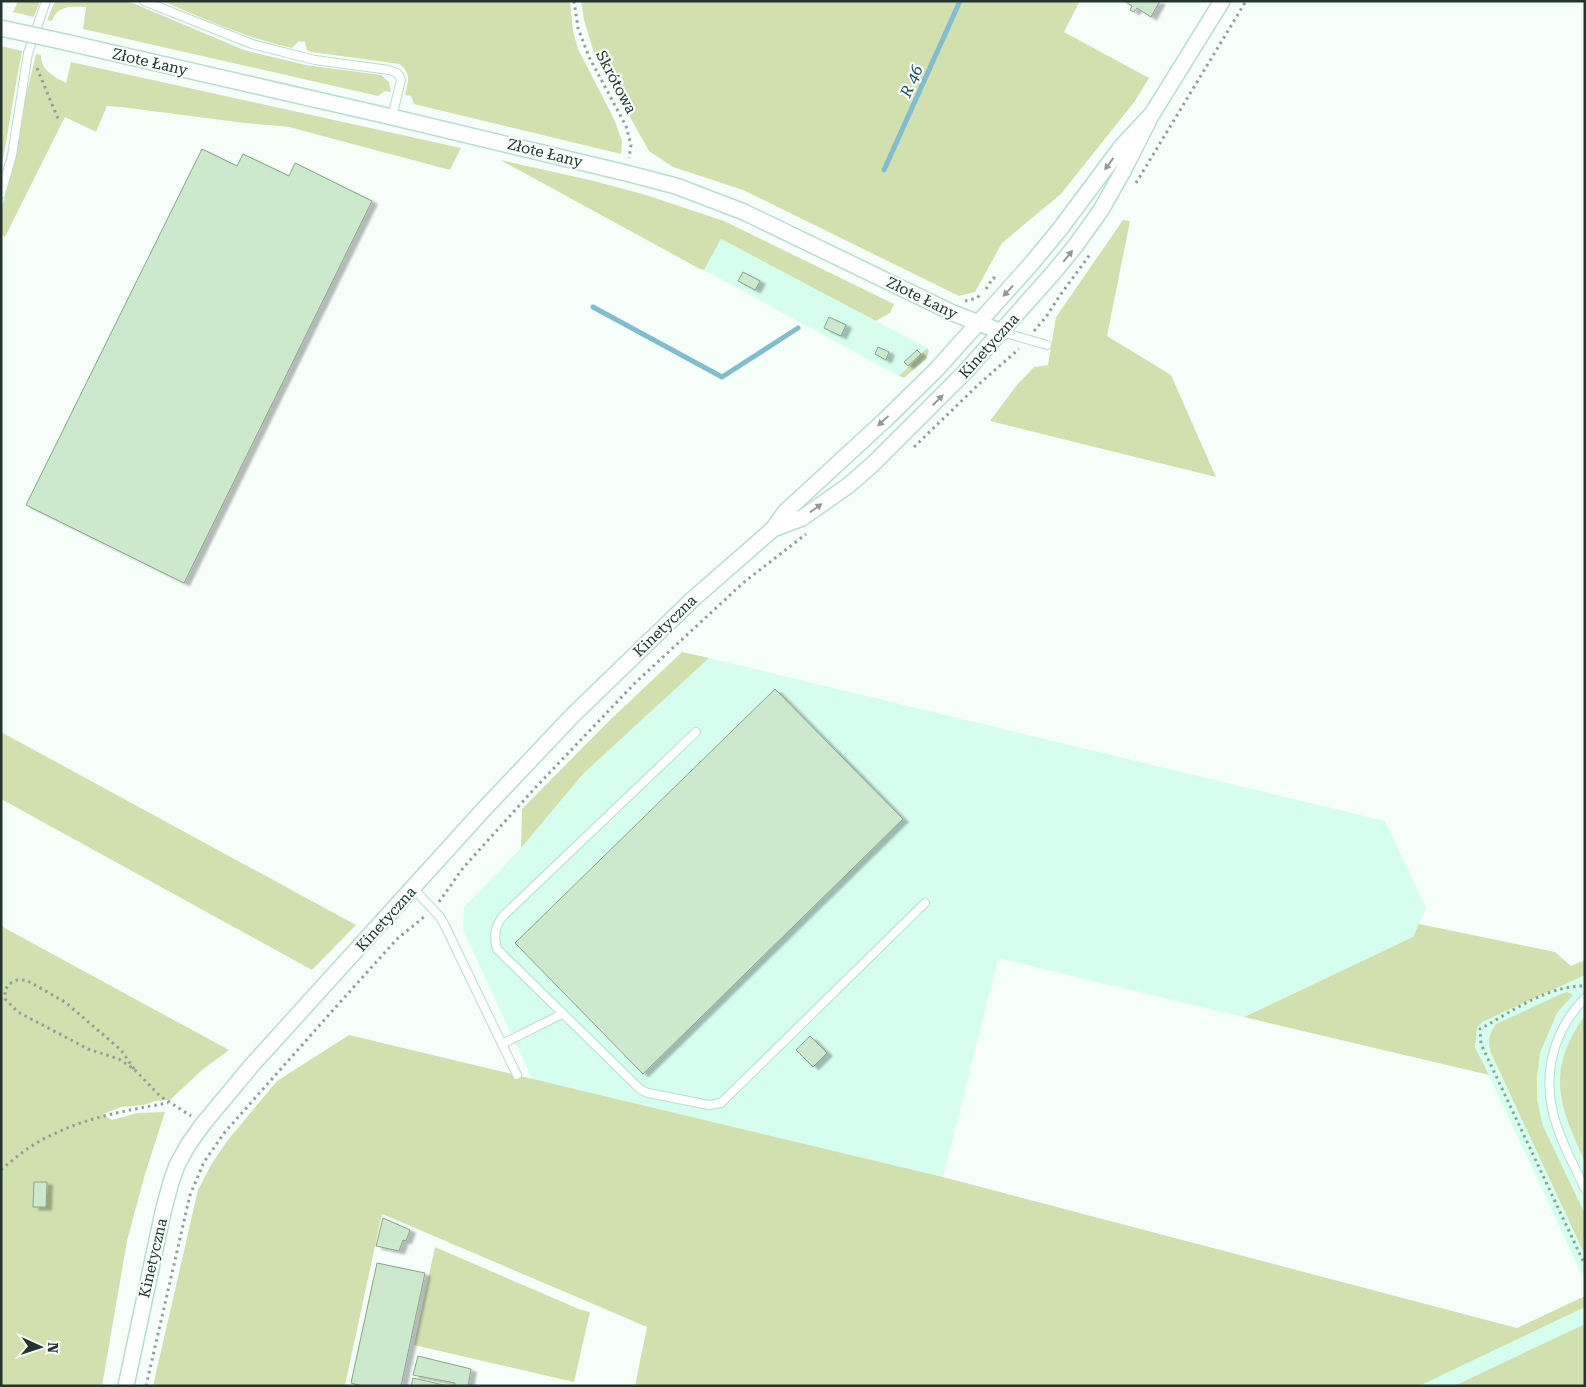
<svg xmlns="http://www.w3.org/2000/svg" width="1586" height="1387" font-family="'Roboto Serif',serif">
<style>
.built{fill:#d5feee}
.green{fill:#d2e0b0}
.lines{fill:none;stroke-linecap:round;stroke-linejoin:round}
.stream{stroke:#82bdcf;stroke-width:5}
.building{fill:#cde9cd;stroke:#8aa48a;filter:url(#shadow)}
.lane-casing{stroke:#b5dece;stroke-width:10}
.street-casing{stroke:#b5dece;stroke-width:18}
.path{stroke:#939f9a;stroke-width:3;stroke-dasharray:2.5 4;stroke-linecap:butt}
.lane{stroke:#fff;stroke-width:8}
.street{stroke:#fff;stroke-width:15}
.street-bridge-casing{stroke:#b5dece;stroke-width:18;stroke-linecap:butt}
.street-bridge{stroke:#fff;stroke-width:15}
.oneway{fill:#919996}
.labels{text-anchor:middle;stroke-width:4.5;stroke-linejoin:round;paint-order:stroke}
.street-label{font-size:15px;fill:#23332d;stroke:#f6fefa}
.water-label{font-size:16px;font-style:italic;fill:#1f515e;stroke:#f6fefa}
</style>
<defs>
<filter id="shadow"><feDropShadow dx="5.5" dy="3" stdDeviation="1" flood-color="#0004"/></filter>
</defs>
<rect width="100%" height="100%" fill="#f6fefa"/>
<!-- built -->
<g class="built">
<path d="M721,239L927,348L899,376L704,270Z"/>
<path d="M709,658L1385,821L1426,908L1414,937L1244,1017L998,958L943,1177L532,1079L463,930L464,907L521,848L583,774Z"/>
<path d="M1585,960V1281L1462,1018Z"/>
<path d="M1585,1296V1386H1395Z"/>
</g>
<!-- green -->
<g class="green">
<path d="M18,1H40L34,17L13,12Z"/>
<path d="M55,1H128L244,50L306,65L381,75L389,82L391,92L385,91L378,96L83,29L86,7C73,6 57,5 52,21L47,20Z"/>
<path d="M163,1H570L573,31L578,49L614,119L622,141L621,154L414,104L411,96L405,95C408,80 412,76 400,64L311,52L307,50L305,42L299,41L292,48C247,38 206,20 163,1Z"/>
<path d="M581,1H1080L1064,32L1149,78L1135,101L1061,194L1002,243L975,292L959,296L743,190L673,167L649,151L594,53L584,20Z"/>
<path d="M1,46L22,51C14,90 9,130 1,169Z"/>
<path d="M36,54L41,55C41,71 54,76 66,83L71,62L461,148L450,170L289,127L245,123L121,107L107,106L96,132L65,117L5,237L1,234V210L16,157L24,104Z"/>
<path d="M500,160L594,181L646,195L724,221L894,304L890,313L876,321L721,239L704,270L700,269Z"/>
<path d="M1123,220L1130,221L1107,336L1171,375L1216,477L990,421L1016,386L1034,367L1048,365L1056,317Z"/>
<path d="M927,348L929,351L926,359L904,378L899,376Z"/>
<path d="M682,652L709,658L583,774L521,848L522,809L609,721Z"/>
<path d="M1,732L356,925L312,970L1,799Z"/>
<path d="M1419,924L1555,952L1571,966L1585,960V975L1484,1021L1477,1027L1475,1047L1489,1075L1244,1017L1413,937Z"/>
<path d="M1,926L229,1050L202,1070L170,1100L155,1101L144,1105L121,1107L103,1114L112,1120L137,1113L165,1112L145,1174L127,1241L102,1386H1Z"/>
<path d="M1567,992L1573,995L1557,1013L1540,1053L1537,1077V1100L1543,1126L1585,1214V1255L1491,1053C1487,1041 1489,1034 1496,1024L1561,994Z"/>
<path d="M1585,1015V1162C1559,1105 1545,1072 1585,1015Z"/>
<path d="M349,1035L943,1177L1517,1328L1585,1296V1307L1419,1386H635L647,1327L382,1214L345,1385L348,1386H153L198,1190L211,1165L227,1141L277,1081Z"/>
<path d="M435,1247L579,1309L590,1312L574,1382L414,1345Z"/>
<path d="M1585,1324V1386H1454Z"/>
</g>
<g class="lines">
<!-- stream -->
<g class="stream">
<path d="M884,170L960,1"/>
<path d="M593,307L722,377L798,328"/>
</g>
</g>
<!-- building -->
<g class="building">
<path d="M1124,1H1160L1151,17L1137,8L1134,12L1130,10L1132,6Z"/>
<path d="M202,149L237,166L243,154L289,176L295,163L372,201L184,583L26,505Z"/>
<path d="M743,272L760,281L755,290L738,281Z"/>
<path d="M829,317L846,325L841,336L824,328Z"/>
<path d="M878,347L889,352L886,360L875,354Z"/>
<path d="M917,350L921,354L908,366L904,362Z"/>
<path d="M775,689L903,819L643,1074L515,943Z"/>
<path d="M810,1036L827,1053L813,1067L796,1050Z"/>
<path d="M34,1182H47L46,1207H33Z"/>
<path d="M383,1218L410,1230L406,1241L403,1240L399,1251L376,1246Z"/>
<path d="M377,1263L425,1273L401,1386H362L351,1383Z"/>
<path d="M418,1356L471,1369L468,1386H454L455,1383L413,1375Z"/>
<path d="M413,1378L448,1386H411Z"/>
</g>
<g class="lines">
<!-- lane casing -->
<g class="lane-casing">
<g id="lane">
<path d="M144,1L252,44L315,60L389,70C396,72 399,73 401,80L392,117"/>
<path d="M1,194L12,155L28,53L46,1"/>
<path d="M1002,332L1047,345"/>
<path d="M696,732L503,916C495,926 493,936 497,949L641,1090L648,1093L709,1105L721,1103L925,903"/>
<path d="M413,888L440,917L445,926L517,1075"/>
<path d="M1585,998C1571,1012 1561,1029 1555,1047C1538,1102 1562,1140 1585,1189"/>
<path d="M502,1044L562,1014"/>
</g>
</g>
<!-- street casing -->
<g class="street-casing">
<g id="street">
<path d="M65,42L392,117L626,173L676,186L744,212L953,313L1002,332"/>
<path d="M773,529L802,518L849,485L873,464L965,372L1054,272L1076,245L1101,210L1123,171L1152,114L1222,1"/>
<path d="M126,1386L163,1212L171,1182L177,1165L188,1145L203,1124L252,1065L485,808L573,715L693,599L773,529L785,512L886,419L936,370L1032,263L1060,229L1122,146L1152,114"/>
</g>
</g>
<!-- path -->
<g class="path">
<path d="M574,1L578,28L589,57L626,126L631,145L629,158"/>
<path d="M37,68L59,121"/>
<path d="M1136,183L1246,1"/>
<path d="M986,289L993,278H997"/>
<path d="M965,301L977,298L980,295"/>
<path d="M1034,331L1046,317L1061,294L1091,253"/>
<path d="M914,447L979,384L1019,349"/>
<path d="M439,902L463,868L535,788L635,683L743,583L806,534"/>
<path d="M1582,986C1545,987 1511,1012 1480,1029L1481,1044L1585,1265"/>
<path d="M134,1069L121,1050L65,1002L26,980H17L9,984L5,990V999L18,1012L88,1049L119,1059L134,1069L160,1096L191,1116"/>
<path d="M1,1170C17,1156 33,1143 52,1135C88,1117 128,1110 168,1103"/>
<path d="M146,1386L190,1195L204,1162L225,1132L334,1009L397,939L424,917"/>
</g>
<!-- lane -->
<use href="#lane" class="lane"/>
<!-- street -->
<use href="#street" class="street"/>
<!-- street-bridge casing -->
<g class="street-bridge-casing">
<path id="street-bridge" d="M1,28L65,42"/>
</g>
<!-- street-bridge -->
<use href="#street-bridge" class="street-bridge"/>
</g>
<!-- one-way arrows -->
<defs><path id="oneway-solid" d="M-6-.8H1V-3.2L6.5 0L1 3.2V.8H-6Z" transform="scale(1.25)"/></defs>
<g class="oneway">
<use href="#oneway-solid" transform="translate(1109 164) rotate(126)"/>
<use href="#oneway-solid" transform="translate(1068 256) rotate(-51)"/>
<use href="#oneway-solid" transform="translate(1008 291) rotate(133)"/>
<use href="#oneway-solid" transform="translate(938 400) rotate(-45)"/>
<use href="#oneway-solid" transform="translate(883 421) rotate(137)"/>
<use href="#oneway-solid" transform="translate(816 508) rotate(-36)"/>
</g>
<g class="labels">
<!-- street labels -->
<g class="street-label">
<text transform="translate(150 62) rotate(13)" y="5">Złote Łany</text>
<text transform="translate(616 82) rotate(62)" y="5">Skrótowa</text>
<text transform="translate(545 153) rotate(14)" y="5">Złote Łany</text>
<text transform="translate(922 298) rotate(26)" y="5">Złote Łany</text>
<text transform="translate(989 346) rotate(-48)" y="5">Kinetyczna</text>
<text transform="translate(665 626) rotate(-44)" y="5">Kinetyczna</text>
<text transform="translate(386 919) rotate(-48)" y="5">Kinetyczna</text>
<text transform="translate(153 1258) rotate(-77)" y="5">Kinetyczna</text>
</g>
<!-- water labels -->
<g class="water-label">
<text transform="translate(911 81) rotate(-66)" y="6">R 46</text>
</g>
</g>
<!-- border -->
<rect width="1586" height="1387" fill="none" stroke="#23332d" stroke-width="5"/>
<!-- north arrow -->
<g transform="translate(40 1347) rotate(93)" stroke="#f6fefa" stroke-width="4" paint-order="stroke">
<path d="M0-4L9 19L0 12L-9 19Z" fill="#23332d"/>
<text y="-8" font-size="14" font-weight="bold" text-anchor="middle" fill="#23332d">N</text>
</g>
</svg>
